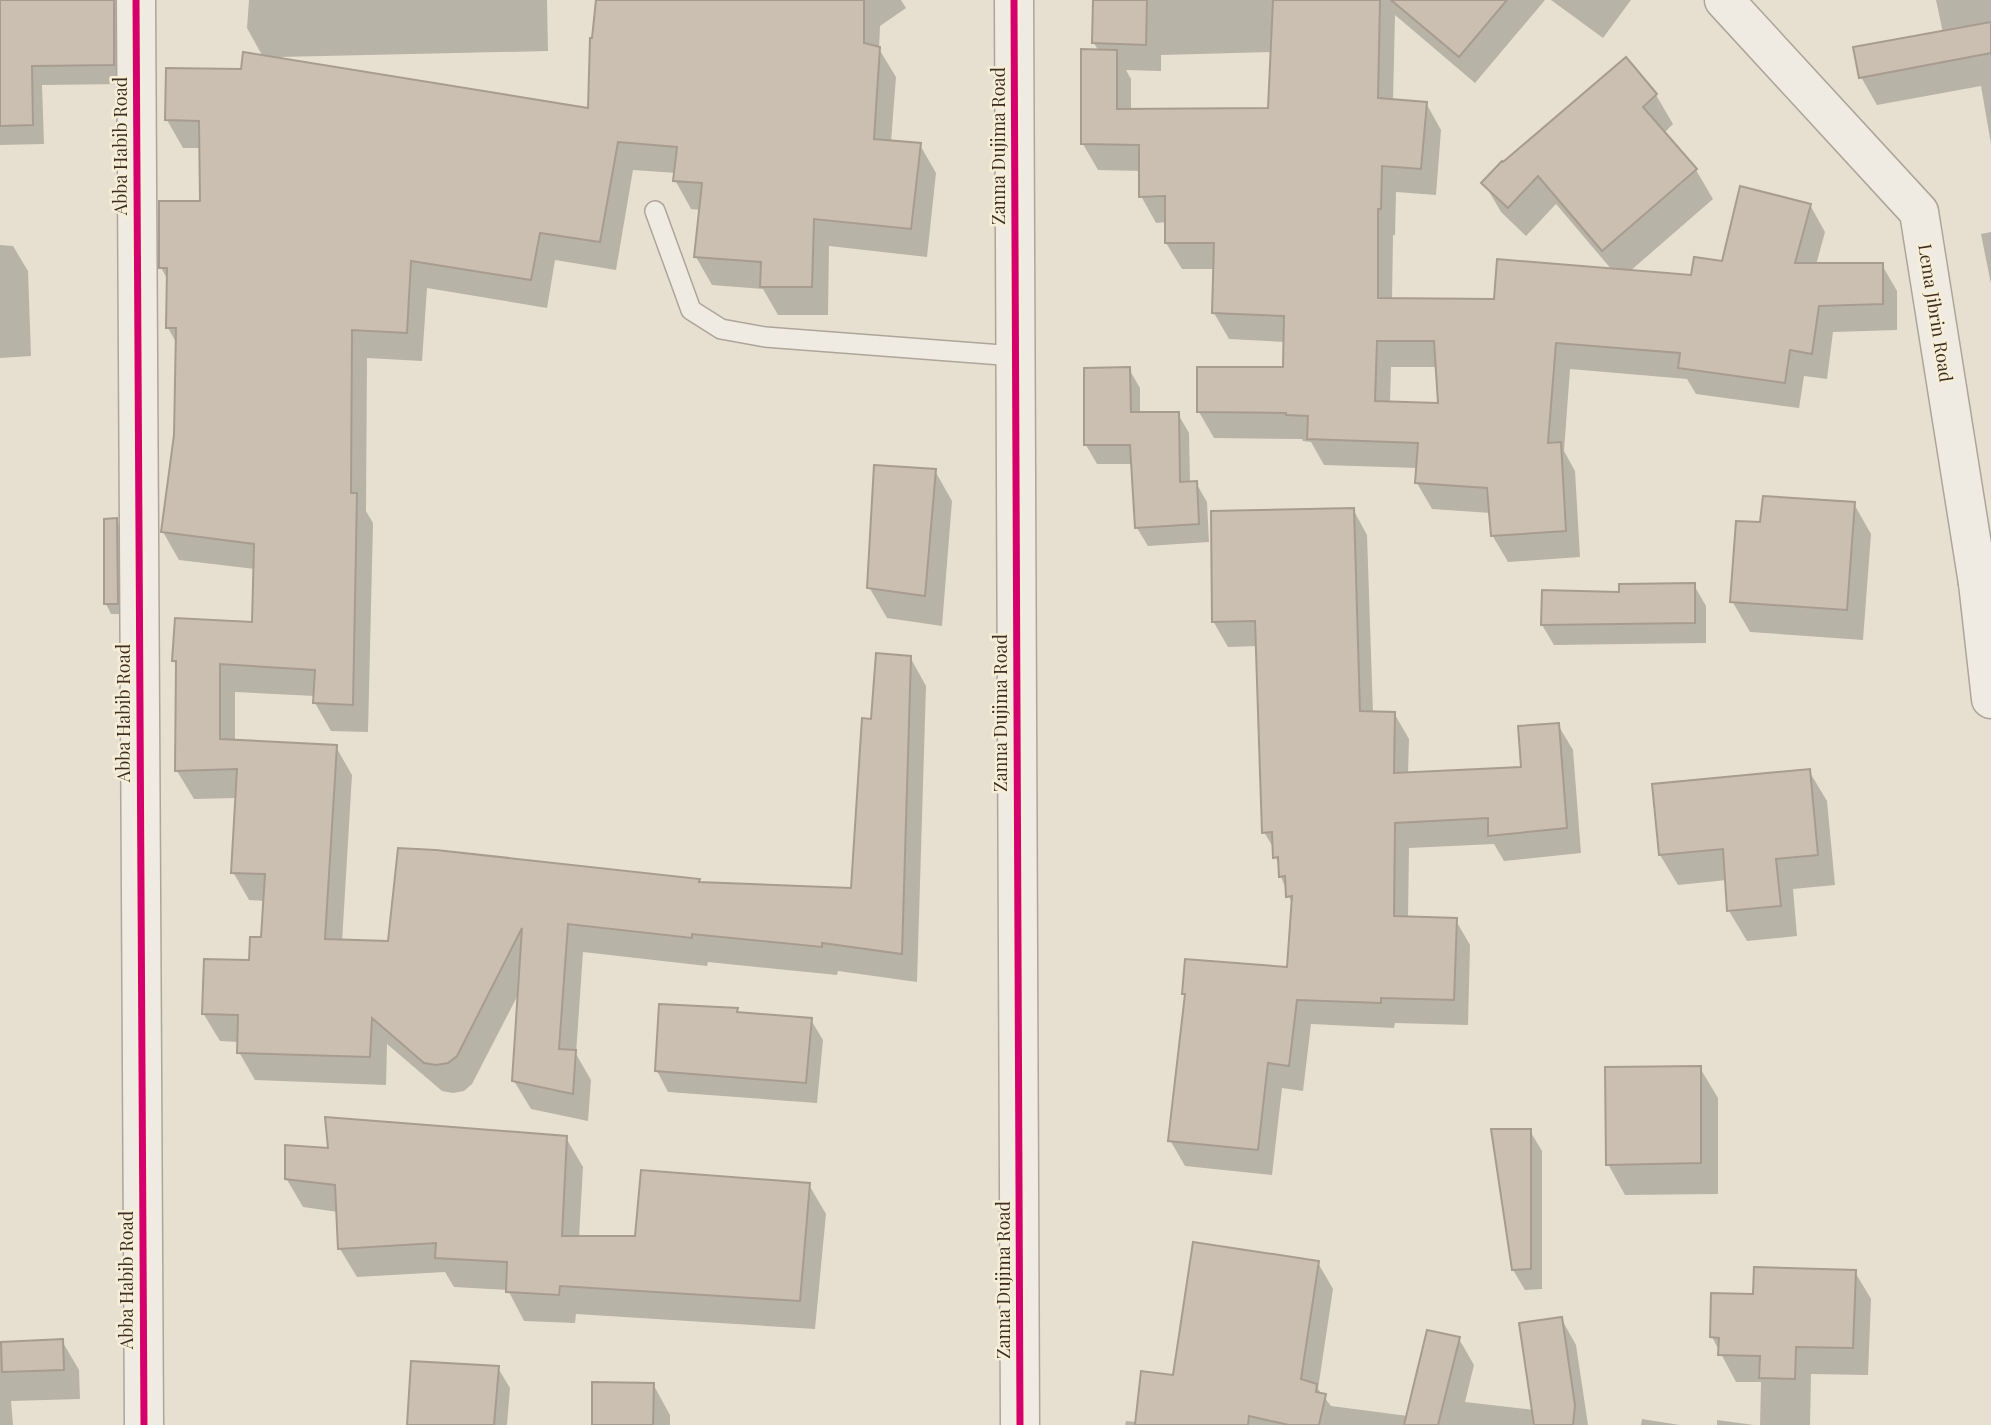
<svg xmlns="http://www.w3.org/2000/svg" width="1991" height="1425" font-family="'Playfair Display',serif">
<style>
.shadow{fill:#0003;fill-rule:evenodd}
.building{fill:#cbbfb2;stroke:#a89c90;stroke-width:2;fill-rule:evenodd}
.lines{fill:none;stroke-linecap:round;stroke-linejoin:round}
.service-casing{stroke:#ada599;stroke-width:22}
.minor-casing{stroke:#ada599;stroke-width:41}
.tertiary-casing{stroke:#ada599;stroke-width:41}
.service{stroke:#efebe3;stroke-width:19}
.minor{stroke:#efebe3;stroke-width:38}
.tertiary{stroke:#efebe3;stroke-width:38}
.cycleway-casing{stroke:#f7eed8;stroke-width:11}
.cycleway{stroke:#d6006c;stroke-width:7}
.labels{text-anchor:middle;stroke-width:5;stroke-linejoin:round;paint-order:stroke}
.street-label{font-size:18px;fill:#3d2e20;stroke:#f7eed8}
</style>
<rect width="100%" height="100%" fill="#e7e0d1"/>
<!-- shadow -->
<g class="shadow">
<path d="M0,0H125V84L42,85L44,144L0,145Z"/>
<path d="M249,0H547L548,51L279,57V59L589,110L598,0H901L906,8L880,26L879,49L896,77L891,142L920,145L936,173L927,257L829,246L828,315H778L763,289L712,285L696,257L701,210L691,209L675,180L676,173L633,170L616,270L555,260L547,308L427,288L422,361L367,358L366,511L373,523L368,732L331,731L315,703V696L235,692V742L336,747L352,775L342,942L389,943L699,881L700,884L852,890L873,721L910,657L926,686L917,982L838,971L837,975L708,962L707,966L583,952L576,1054L591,1080L588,1121L531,1109L514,1081L520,991L472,1084L464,1091L453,1093L442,1091L387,1044L386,1085L255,1080L239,1052V1042L220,1041L203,1013L251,962L263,939L265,901L249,900L233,872L237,798L194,799L177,771V667L174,661L253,624L255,569L179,560L163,532L176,436L177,344L168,328V280L161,268L202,203L201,148H183L167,120L263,57L247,28Z"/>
<path d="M1095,0H1545L1475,83L1395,15L1393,101L1426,103L1441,130L1436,195L1396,192L1395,235H1393L1392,300H1495L1612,270L1556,204L1526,236L1501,212L1484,183L1626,59L1656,95L1673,124L1664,133L1696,170L1713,199L1629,272L1693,277L1723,263L1810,205L1825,232L1816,265H1882L1897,291V330L1833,332L1827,379L1804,376L1799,408L1696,394L1687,379L1570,369L1564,451L1575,471L1580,557L1508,562L1492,535L1491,513L1432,509L1417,483L1418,468L1324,465L1311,442L1303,441L1302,439L1214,438L1199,412L1284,368L1285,342L1229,339L1214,313L1215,269H1182L1166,243L1167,222L1156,223L1141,196V171L1098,170L1083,144L1099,52L1094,43ZM1273,52L1270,110L1131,111V79L1126,70L1161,71V55ZM1391,367H1438L1440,405L1390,403Z"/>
<path d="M1551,0H1631L1603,38Z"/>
<path d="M1936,0H1991V144L1981,86L1877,105L1861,77L1943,33Z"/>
<path d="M1991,232V284L1981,234Z"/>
<path d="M0,245L13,246L28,271L31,356L0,358Z"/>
<path d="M1086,369H1129L1140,388V414H1178L1189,433L1190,483H1196L1207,502L1209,542L1148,546L1137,528L1133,464H1097L1086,445Z"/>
<path d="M935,471L952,501L942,626L887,618L869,587Z"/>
<path d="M1854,504L1871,534L1863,640L1750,632L1732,601L1762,524Z"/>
<path d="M1353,509L1367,535L1373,713H1394L1409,739L1408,774L1523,768L1558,725L1573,750L1581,853L1504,861L1494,844L1409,848L1408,918L1455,919L1470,945L1468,1025L1395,1023L1394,1028L1311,1024L1303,1091L1282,1088L1272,1175L1185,1166L1170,1140L1186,998L1184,993L1288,969L1293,906L1281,877L1274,849L1264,832L1258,646L1228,647L1213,621Z"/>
<path d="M116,520L122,530V614H111L106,604Z"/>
<path d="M1694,585L1706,606V643L1554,645L1542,625L1621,593Z"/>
<path d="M1809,771L1827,801L1835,885L1793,889L1797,936L1747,941L1729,911L1727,880L1678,885L1660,855Z"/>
<path d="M737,1009L739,1013L811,1020L823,1040L817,1103L668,1092L657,1071Z"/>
<path d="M1700,1068L1718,1098V1194L1625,1195L1608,1164Z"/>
<path d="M1530,1131L1542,1151V1289L1525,1290L1513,1270Z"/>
<path d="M566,1138L583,1167L579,1238H637L809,1185L826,1214L815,1329L576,1314L575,1323L524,1321L508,1290L454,1287L445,1272L357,1277L340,1249L338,1212L303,1207L286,1178L329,1150Z"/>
<path d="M1318,1263L1333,1289L1318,1389L1331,1406L1408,1416L1459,1339L1474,1365L1465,1402L1534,1410L1561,1318L1576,1345L1588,1425H1125L1126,1421L1137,1422L1174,1377Z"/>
<path d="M1855,1272L1871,1299L1868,1375L1811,1374L1810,1425H1760L1761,1382H1736L1712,1337L1755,1296Z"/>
<path d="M62,1341L79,1370L80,1399L11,1401L13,1425H0V1343Z"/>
<path d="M498,1368L510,1388L507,1425H408Z"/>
<path d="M653,1384L670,1415V1425H594Z"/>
<path d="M1642,1419L1680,1425H1641Z"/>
<path d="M1717,1420L1754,1425H1717Z"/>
</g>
<!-- building -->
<g class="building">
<path d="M0,0H114V65L32,66L33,125L0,126Z"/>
<path d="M596,0H864V43L880,47L874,139L921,143L911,229L814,219L812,287H760L761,262L694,257L702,183L673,181L677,147L618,142L600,242L540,233L531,280L411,261L407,333L352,330L351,493H357L353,705L313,703L315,670L220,664V739L337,745L325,939L388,941L398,848L436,850L700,879L699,882L851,888L862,718L871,719L876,653L911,656L902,954L822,943V947L692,934V938L568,924L559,1049L576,1050L573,1094L512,1081L522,928L457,1056L448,1063L436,1065L424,1063L372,1018L370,1057L237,1053L238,1015L202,1014L204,959L249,960L250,937H261L265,874L231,873L237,769L175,771L176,661H172L175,618L252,622L254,544L161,532L174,435L176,328H166L167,268H159V201H200L199,121L165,120L166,68L241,69L243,52L588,108L590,38H592Z"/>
<path d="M1093,0H1147L1146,45L1092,43Z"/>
<path d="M1273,0H1380L1378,98L1427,102L1421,169L1382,166L1381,209H1378V298L1494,299L1497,259L1691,275L1694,257L1722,261L1740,186L1811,204L1795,263H1883V304L1819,306L1812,354L1790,350L1785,383L1678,368L1680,353L1556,343L1548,443L1561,442L1566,531L1491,536L1487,488L1415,483L1418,443L1307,439L1308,416L1286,415V413L1197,412V367H1283L1284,316L1212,313L1214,243H1165V196L1139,197V145L1081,144V49L1117,50V109L1268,108ZM1377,341H1434L1438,403L1375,401Z"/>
<path d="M1391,0H1507L1459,57Z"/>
<path d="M1991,22V53L1859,78L1853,47Z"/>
<path d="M1626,57L1657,94L1643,107L1697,169L1602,251L1538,176L1508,208L1481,183L1502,161L1503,162Z"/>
<path d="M1130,367L1131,412H1179L1180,482L1197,481L1199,524L1135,528L1130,445H1084V368Z"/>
<path d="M874,465L936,469L925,596L867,588Z"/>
<path d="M1763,496L1855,502L1847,610L1730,602L1736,521L1760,522Z"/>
<path d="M1354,508L1360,711L1395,712L1394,773L1521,767L1518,726L1559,723L1567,828L1488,836V818L1395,823L1394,916L1457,918L1454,1000L1381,998V1003L1297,1000L1289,1066L1268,1063L1258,1150L1168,1141L1185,994H1182L1185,959L1287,967L1292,896L1286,897L1285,876L1279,877L1278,857L1273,858L1272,832L1262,833L1255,621L1212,622L1211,511Z"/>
<path d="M117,518L118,604H104V519Z"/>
<path d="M1695,583V623L1541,625L1542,590L1619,592V584Z"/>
<path d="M1810,769L1818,855L1776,859L1781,906L1727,911L1723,849L1659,855L1652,784Z"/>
<path d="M659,1004L738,1008L737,1012L812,1018L806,1083L655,1071Z"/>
<path d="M1701,1066V1163L1606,1165L1605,1067Z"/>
<path d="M325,1117L567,1136L562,1236H635L641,1170L810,1183L800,1301L560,1286L559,1295L506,1292L507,1262L435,1258L436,1243L338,1249L335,1185L285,1179V1145L328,1148Z"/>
<path d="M1491,1129H1531V1269L1512,1270Z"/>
<path d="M1193,1242L1319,1261L1301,1379L1317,1384L1316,1392L1326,1394L1319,1425H1289L1249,1416L1248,1425H1135L1141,1371L1173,1375Z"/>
<path d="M1754,1267L1856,1270L1853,1348L1796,1347L1795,1379L1759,1378L1760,1356L1718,1355L1719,1338L1710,1337L1711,1293L1753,1294Z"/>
<path d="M1562,1317L1575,1405L1573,1425H1534L1519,1323Z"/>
<path d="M1427,1330L1460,1337L1438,1425H1404Z"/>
<path d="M63,1339L64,1370L2,1372L1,1342Z"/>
<path d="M411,1361L499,1366L494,1425H407Z"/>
<path d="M592,1382L654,1383L653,1425H592Z"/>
</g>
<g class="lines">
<!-- service casing -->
<g class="service-casing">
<path id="service" d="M655,211L691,310L721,329L765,337L1015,356"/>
</g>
<!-- minor casing -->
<g class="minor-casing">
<g id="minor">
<path d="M136,0L144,1425"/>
<path d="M1014,0L1020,1425"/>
<path d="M1724,0L1919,212L1978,583L1991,699"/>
</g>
</g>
<!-- tertiary casing -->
<g class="tertiary-casing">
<path id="tertiary" d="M1978,583L1991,587"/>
</g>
<!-- service -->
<use href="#service" class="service"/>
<!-- minor -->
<use href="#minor" class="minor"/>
<!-- tertiary -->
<use href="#tertiary" class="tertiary"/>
<!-- cycleway casing -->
<g class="cycleway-casing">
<g id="cycleway">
<path d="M136,0L144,1425"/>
<path d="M1014,0L1020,1425"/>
</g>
</g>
<!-- cycleway -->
<use href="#cycleway" class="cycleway"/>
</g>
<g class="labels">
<!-- street labels -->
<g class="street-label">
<text transform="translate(121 146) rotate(-90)" y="6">Abba Habib Road</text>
<text transform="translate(999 146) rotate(-90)" y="6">Zanna Dujima Road</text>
<text transform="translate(1935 313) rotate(81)" y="6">Lema Jibrin Road</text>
<text transform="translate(124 713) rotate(-90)" y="6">Abba Habib Road</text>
<text transform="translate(1001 713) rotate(-90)" y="6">Zanna Dujima Road</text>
<text transform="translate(127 1280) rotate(-90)" y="6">Abba Habib Road</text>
<text transform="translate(1004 1280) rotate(-90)" y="6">Zanna Dujima Road</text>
</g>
</g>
</svg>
